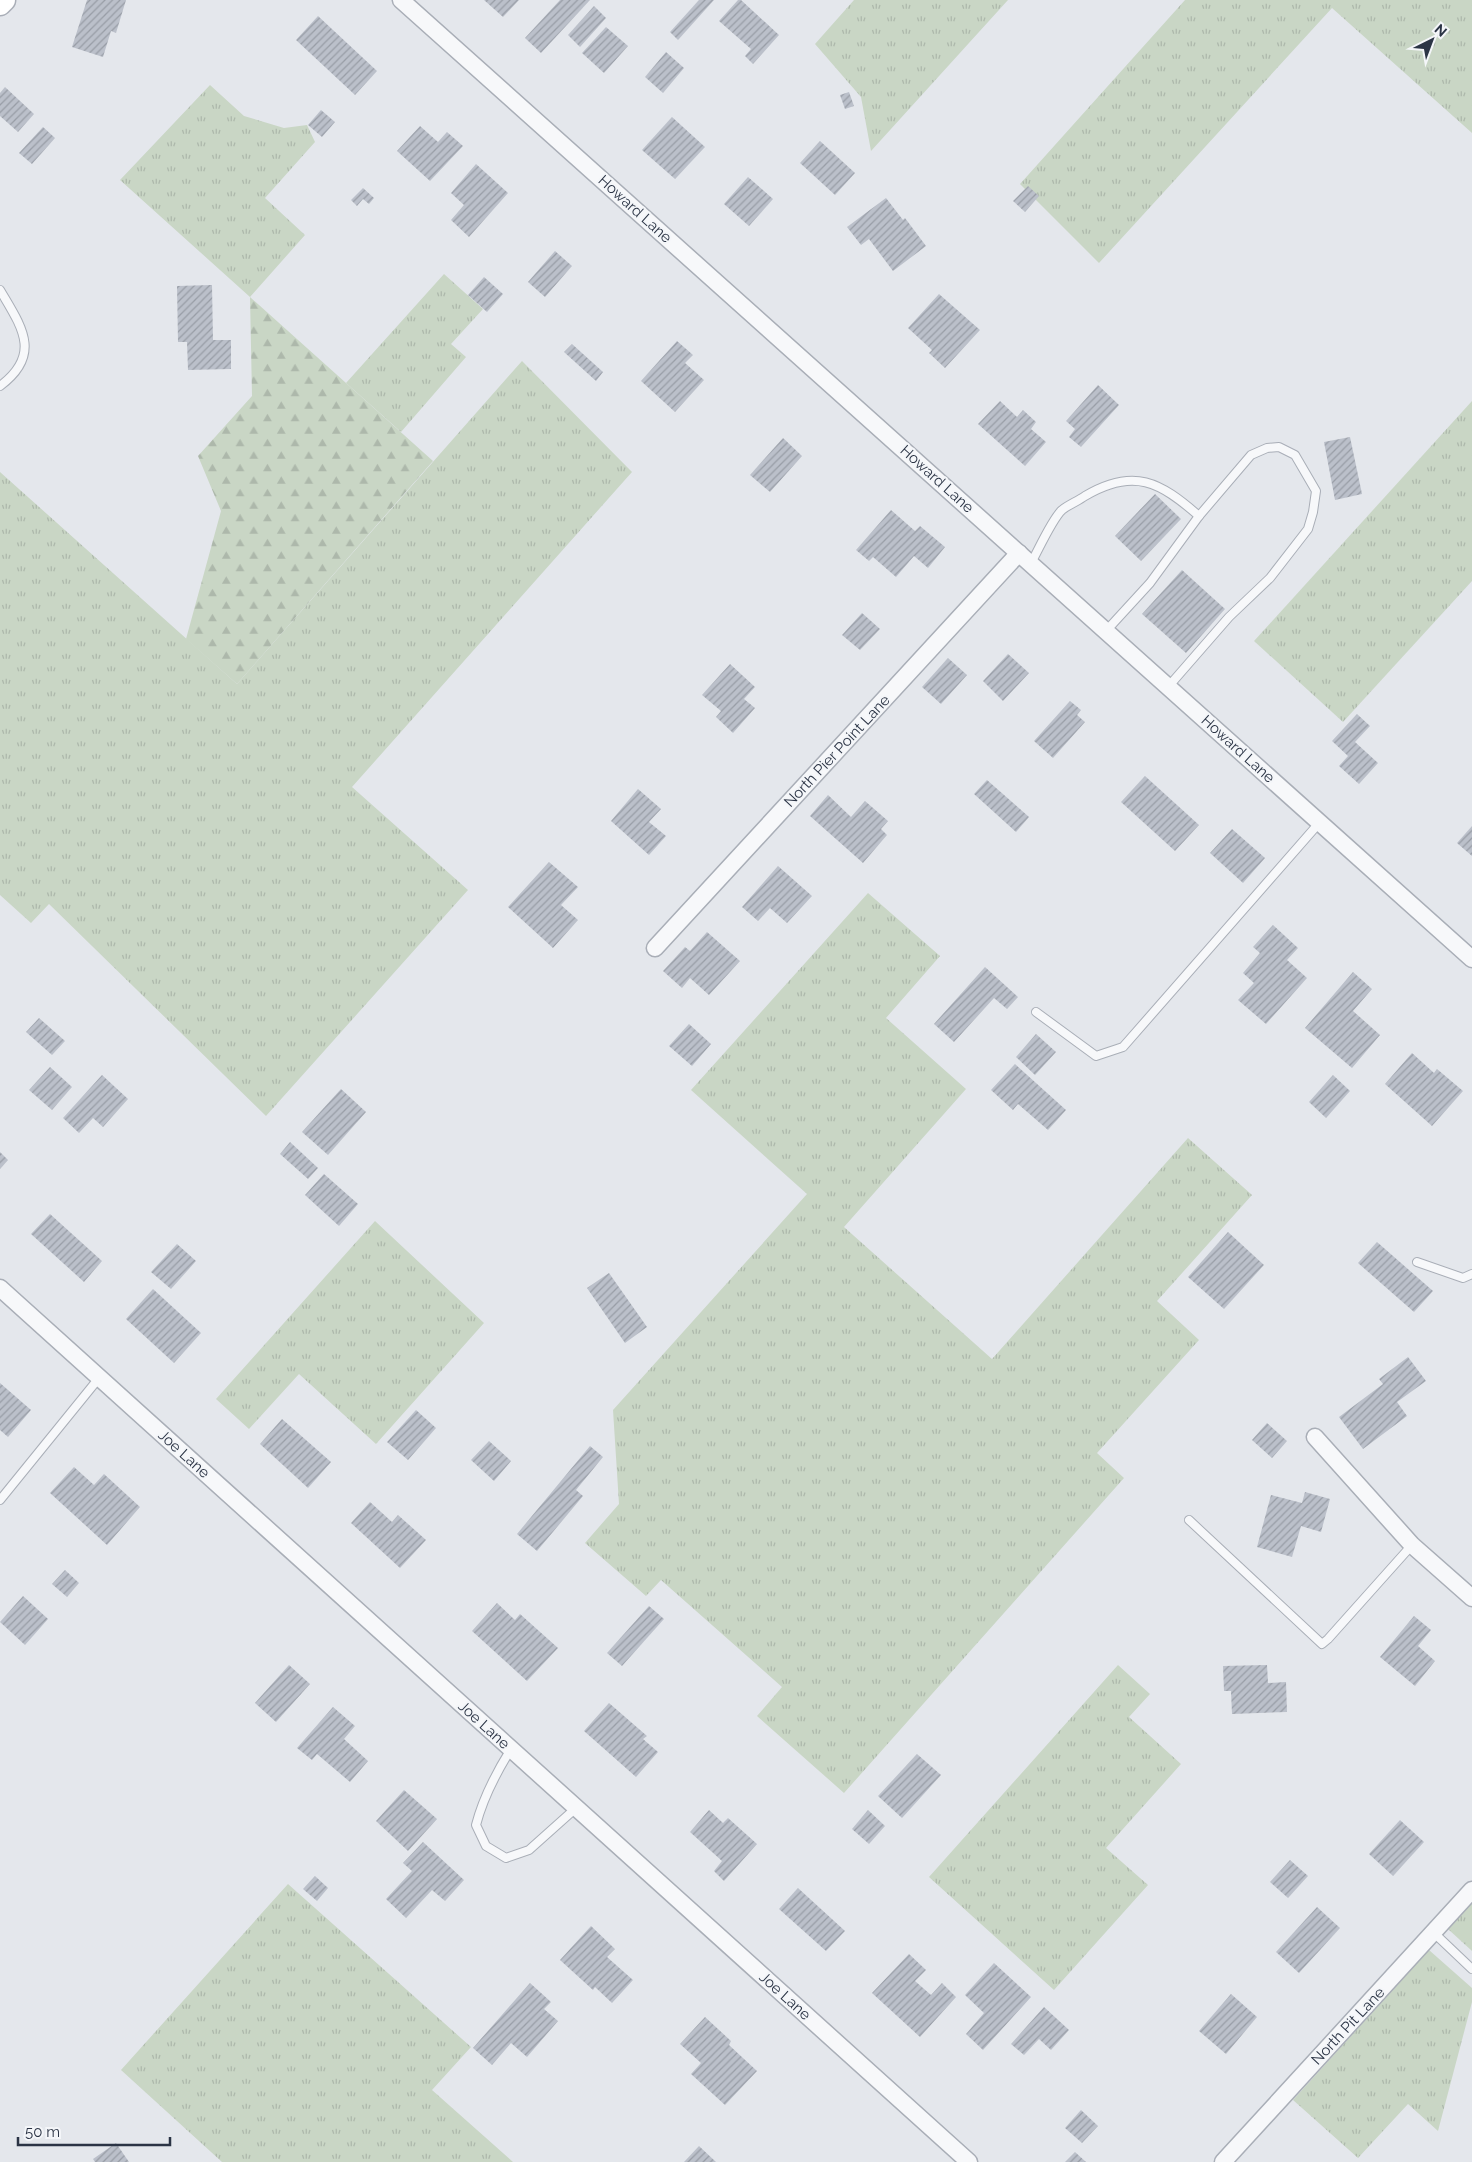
<svg xmlns="http://www.w3.org/2000/svg" width="1472" height="2162" font-family="Raleway,sans-serif">
<style>
.grass{fill:url(#grass-tufts)}
.forest{fill:url(#forest-firs)}
.building{fill:url(#building-hatch)}
.lines{fill:none;stroke-linecap:round;stroke-linejoin:round}
.lane-casing{stroke:#a9aeb7;stroke-width:10}
.street-casing{stroke:#a9aeb7;stroke-width:19}
.secondary-casing{stroke:#a9aeb7;stroke-width:25}
.lane{stroke:#f7f8fa;stroke-width:8}
.street{stroke:#f7f8fa;stroke-width:16}
.secondary{stroke:#fff;stroke-width:22}
.labels{text-anchor:middle;stroke-width:4;stroke-linejoin:round;paint-order:stroke}
.street-label{font-size:15px;fill:#2b3445;stroke:#f4f6f9}
</style>
<defs>
<pattern id="grass-tufts" width="24" height="20" patternUnits="userSpaceOnUse" patternTransform="scale(1.25)"><rect width="24" height="20" fill="#c9d6c5"/><path d="M3 7l-1-3M5 7V3M7 7l1-3M15 17l-1-3M17 17v-4M19 17l1-3" fill="none" stroke="#adb8ab"/></pattern>
<pattern id="forest-firs" width="22" height="20" patternUnits="userSpaceOnUse" patternTransform="scale(1.25)"><rect width="22" height="20" fill="#c9d6c5"/><path d="M5 1l3.5 6h-7zM16 11l3.5 6h-7z" fill="#adb8ab"/></pattern>
<pattern id="building-hatch" width="6" height="6" patternUnits="userSpaceOnUse" patternTransform="scale(1.25)"><rect width="6" height="6" fill="#bbc0ca"/><path d="M-1 1l2-2M0 6l6-6M5 7l2-2" fill="none" stroke="#989da6"/></pattern>
</defs>
<rect width="100%" height="100%" fill="#e4e7ec"/>
<!-- grass -->
<g class="grass">
<path d="M854,0H1008L871,151L861,97L815,44Z"/>
<path d="M1185,0H1472V133L1332,8L1099,263L1020,184Z"/>
<path d="M210,85L244,116L284,128L307,125L315,142L265,198L305,235L250,297L120,180Z"/>
<path d="M444,274L483,309L451,344L466,357L401,432L346,383Z"/>
<path d="M522,361L632,472L352,787L468,890L266,1116L49,904L31,923L0,895V472L237,684Z"/>
<path d="M1472,401V581L1343,722L1254,641Z"/>
<path d="M868,893L940,956L886,1018L966,1089L844,1227L992,1359L1188,1138L1252,1195L1157,1301L1199,1340L1097,1453L1124,1478L844,1793L757,1716L782,1687L661,1580L646,1596L585,1543L619,1504L613,1410L807,1194L691,1090Z"/>
<path d="M375,1221L484,1323L376,1444L299,1374L249,1429L216,1399Z"/>
<path d="M1118,1665L1150,1694L1129,1717L1181,1764L1106,1848L1148,1885L1054,1990L929,1877Z"/>
<path d="M288,1884L471,2047L432,2090L513,2162H222L121,2070Z"/>
<path d="M1472,1903V1951L1448,1929Z"/>
<path d="M1429,1950L1472,1988V2002L1438,2131L1408,2104L1358,2158L1293,2100Z"/>
</g>
<!-- forest -->
<path class="forest" d="M250,297L433,461L237,684L186,639L221,511L198,456L252,396Z"/>
<!-- building -->
<g class="building">
<path d="M87,0H126L116,33L111,31L103,57L72,47Z"/>
<path d="M484,0H519L503,17Z"/>
<path d="M560,0H590L541,53L525,38Z"/>
<path d="M699,0H714L678,40L670,32Z"/>
<path d="M738,0H741L779,35L753,64L745,56L751,49L719,21Z"/>
<path d="M594,6L606,18L580,47L568,35Z"/>
<path d="M318,16L377,71L355,95L296,40Z"/>
<path d="M606,27L628,46L604,73L582,53Z"/>
<path d="M666,52L684,68L663,93L645,77Z"/>
<path d="M5,87L34,114L18,132L0,116V93Z"/>
<path d="M849,92L854,106L845,109L840,95Z"/>
<path d="M321,110L335,122L322,137L308,125Z"/>
<path d="M672,117L705,147L675,179L642,150Z"/>
<path d="M420,126L438,142L447,132L463,146L430,181L397,151Z"/>
<path d="M43,127L55,138L32,164L19,153Z"/>
<path d="M820,141L855,173L835,195L800,163Z"/>
<path d="M476,164L508,193L469,237L451,220L464,205L451,193Z"/>
<path d="M748,177L773,199L749,226L724,204Z"/>
<path d="M1028,186L1039,196L1025,212L1013,201Z"/>
<path d="M363,188L374,198L369,204L363,199L357,206L351,200Z"/>
<path d="M886,198L903,220L905,218L926,246L893,271L869,239L861,245L847,227Z"/>
<path d="M555,251L572,266L545,297L528,282Z"/>
<path d="M484,277L503,294L487,312L468,295Z"/>
<path d="M212,285L213,340H231V369L188,370L187,342H178L177,286Z"/>
<path d="M939,294L980,330L945,368L929,353L932,350L908,328Z"/>
<path d="M677,341L693,355L685,363L704,380L675,412L641,381Z"/>
<path d="M572,344L603,372L596,381L564,352Z"/>
<path d="M1098,385L1119,405L1081,447L1069,437L1075,429L1066,421Z"/>
<path d="M1000,401L1017,417L1023,410L1036,422L1031,429L1046,442L1025,466L978,424Z"/>
<path d="M1350,437L1362,494L1335,500L1324,442Z"/>
<path d="M783,438L802,456L770,492L750,475Z"/>
<path d="M1155,494L1181,519L1141,561L1115,536Z"/>
<path d="M891,510L915,531L920,526L945,547L928,568L914,556L896,577L873,557L869,561L856,550Z"/>
<path d="M1182,570L1225,609L1186,653L1142,614Z"/>
<path d="M862,613L880,629L860,650L842,635Z"/>
<path d="M1008,654L1029,673L1003,701L983,681Z"/>
<path d="M948,658L967,675L941,704L922,687Z"/>
<path d="M730,664L755,687L744,699L755,708L733,733L716,717L721,711L702,695Z"/>
<path d="M1070,701L1081,710L1077,715L1085,722L1053,758L1034,741Z"/>
<path d="M1357,714L1370,726L1355,742L1378,763L1359,784L1339,766L1348,756L1332,741Z"/>
<path d="M1145,776L1199,825L1175,851L1121,802Z"/>
<path d="M987,780L1029,817L1016,832L974,794Z"/>
<path d="M638,789L661,809L649,822L666,836L649,855L611,821Z"/>
<path d="M828,795L851,817L865,801L888,821L881,829L887,835L863,863L810,816Z"/>
<path d="M1472,826V856L1457,843Z"/>
<path d="M1232,829L1265,858L1243,883L1210,853Z"/>
<path d="M549,862L578,887L561,905L578,920L553,948L508,907Z"/>
<path d="M778,866L812,896L787,923L770,908L758,921L742,907Z"/>
<path d="M1273,925L1298,948L1287,960L1307,978L1266,1024L1238,1000L1254,983L1243,973L1260,953L1253,947Z"/>
<path d="M707,932L740,961L709,995L690,978L682,988L663,971L685,947L690,951Z"/>
<path d="M985,967L1018,997L1007,1009L994,998L954,1042L934,1024Z"/>
<path d="M1353,972L1372,989L1353,1011L1380,1035L1352,1068L1305,1028Z"/>
<path d="M39,1018L65,1041L52,1055L26,1032Z"/>
<path d="M689,1024L711,1044L692,1066L669,1046Z"/>
<path d="M1036,1034L1056,1052L1035,1075L1016,1057Z"/>
<path d="M1412,1053L1434,1073L1437,1069L1463,1091L1432,1126L1385,1084Z"/>
<path d="M1015,1064L1066,1110L1048,1130L1018,1104L1013,1110L991,1090Z"/>
<path d="M50,1067L72,1087L52,1110L29,1090Z"/>
<path d="M102,1075L128,1099L103,1127L93,1118L79,1133L63,1118Z"/>
<path d="M1333,1075L1350,1091L1326,1118L1309,1102Z"/>
<path d="M341,1089L366,1112L328,1155L302,1132Z"/>
<path d="M290,1142L318,1168L308,1179L280,1154Z"/>
<path d="M0,1152L8,1160L0,1169Z"/>
<path d="M324,1174L358,1204L339,1226L305,1195Z"/>
<path d="M50,1214L102,1261L84,1282L31,1234Z"/>
<path d="M1228,1232L1264,1265L1224,1309L1188,1277Z"/>
<path d="M1377,1242L1433,1291L1414,1312L1358,1263Z"/>
<path d="M177,1244L196,1261L171,1289L151,1272Z"/>
<path d="M609,1273L647,1327L625,1343L587,1288Z"/>
<path d="M153,1289L201,1333L174,1363L126,1319Z"/>
<path d="M1408,1357L1426,1381L1397,1402L1407,1416L1363,1449L1339,1417L1383,1384L1379,1379Z"/>
<path d="M0,1383L31,1410L8,1437L0,1430Z"/>
<path d="M416,1410L436,1428L408,1460L387,1442Z"/>
<path d="M282,1419L331,1462L308,1488L260,1444Z"/>
<path d="M1267,1423L1287,1441L1272,1458L1252,1440Z"/>
<path d="M489,1441L511,1461L494,1481L471,1460Z"/>
<path d="M590,1446L603,1457L576,1490L583,1496L537,1551L517,1534Z"/>
<path d="M74,1467L94,1485L104,1474L140,1507L107,1545L50,1493Z"/>
<path d="M1305,1492L1330,1499L1321,1532L1301,1526L1292,1557L1257,1547L1271,1495L1302,1503Z"/>
<path d="M370,1502L392,1522L398,1515L426,1540L400,1568L351,1523Z"/>
<path d="M65,1570L79,1583L67,1597L52,1584Z"/>
<path d="M23,1596L48,1619L25,1645L0,1622Z"/>
<path d="M497,1603L515,1620L520,1614L558,1648L527,1681L472,1631Z"/>
<path d="M649,1606L664,1619L622,1666L607,1653Z"/>
<path d="M1414,1616L1431,1630L1418,1646L1435,1661L1415,1686L1380,1657Z"/>
<path d="M289,1665L310,1684L276,1722L255,1703Z"/>
<path d="M1267,1665L1268,1683L1286,1682L1287,1712L1232,1714L1231,1691H1224L1223,1666Z"/>
<path d="M609,1703L647,1736L643,1739L658,1752L636,1777L584,1731Z"/>
<path d="M333,1707L355,1726L344,1739L368,1761L350,1782L317,1754L312,1760L297,1748Z"/>
<path d="M917,1754L941,1775L902,1818L878,1796Z"/>
<path d="M404,1790L437,1819L408,1851L376,1821Z"/>
<path d="M709,1810L723,1823L728,1818L757,1844L724,1881L714,1871L722,1861L690,1832Z"/>
<path d="M868,1810L885,1826L869,1844L852,1829Z"/>
<path d="M1400,1820L1424,1842L1393,1876L1369,1854Z"/>
<path d="M423,1842L464,1880L445,1901L432,1890L406,1918L386,1899L412,1871L403,1863Z"/>
<path d="M1290,1860L1308,1876L1288,1898L1270,1882Z"/>
<path d="M315,1876L328,1888L317,1901L303,1889Z"/>
<path d="M798,1888L845,1931L826,1951L779,1909Z"/>
<path d="M1317,1907L1340,1928L1299,1973L1276,1952Z"/>
<path d="M591,1926L615,1949L607,1957L633,1980L612,2003L595,1987L593,1990L560,1960Z"/>
<path d="M909,1954L926,1970L915,1981L931,1995L942,1983L956,1997L920,2037L872,1993Z"/>
<path d="M994,1963L1031,1997L983,2050L966,2034L984,2013L965,1995Z"/>
<path d="M530,1983L551,2002L544,2009L558,2021L527,2057L511,2043L492,2065L473,2048Z"/>
<path d="M1231,1994L1257,2017L1226,2054L1199,2031Z"/>
<path d="M1044,2007L1069,2030L1051,2050L1039,2039L1024,2055L1011,2044Z"/>
<path d="M705,2017L731,2041L729,2045L757,2071L725,2105L691,2074L701,2063L680,2044Z"/>
<path d="M1081,2110L1098,2126L1082,2143L1065,2128Z"/>
<path d="M116,2143L129,2162H95L93,2159Z"/>
<path d="M699,2146L716,2162H684Z"/>
<path d="M1075,2152L1086,2162H1065Z"/>
</g>
<g class="lines">
<!-- lane casing -->
<g class="lane-casing">
<g id="lane">
<path d="M0,290C21,326 43,354 0,386"/>
<path d="M1031,563C1038,551 1052,519 1062,510C1068,505 1078,501 1085,496C1134,467 1160,482 1199,516"/>
<path d="M1106,631L1150,583L1199,516L1251,455L1267,448L1279,447L1295,455L1316,491L1313,512L1308,529L1270,578L1229,617L1168,687"/>
<path d="M1036,1012L1096,1056L1123,1047L1320,822"/>
<path d="M1417,1262L1463,1278L1472,1274"/>
<path d="M0,1500L99,1378"/>
<path d="M1189,1520L1322,1644L1328,1639L1412,1545"/>
<path d="M511,1749C496,1773 483,1798 476,1825L486,1846L506,1858L529,1850L576,1808"/>
<path d="M1433,1932L1472,1969"/>
</g>
</g>
<!-- street casing -->
<g class="street-casing">
<g id="street">
<path d="M401,0L1472,959"/>
<path d="M655,948L1019,553"/>
<path d="M0,1288L969,2162"/>
<path d="M1315,1437L1412,1545L1472,1598"/>
<path d="M1223,2162L1472,1890"/>
</g>
</g>
<!-- secondary casing -->
<g class="secondary-casing">
<path id="secondary" d="M0,4L4,0"/>
</g>
<!-- lane -->
<use href="#lane" class="lane"/>
<!-- street -->
<use href="#street" class="street"/>
<!-- secondary -->
<use href="#secondary" class="secondary"/>
</g>
<g class="labels">
<!-- street labels -->
<g class="street-label">
<text transform="translate(635 209) rotate(42)" y="5">Howard Lane</text>
<text transform="translate(937 479) rotate(42)" y="5">Howard Lane</text>
<text transform="translate(1238 749) rotate(42)" y="5">Howard Lane</text>
<text transform="translate(837 751) rotate(-47)" y="5">North Pier Point Lane</text>
<text transform="translate(184 1454) rotate(42)" y="5">Joe Lane</text>
<text transform="translate(484 1725) rotate(42)" y="5">Joe Lane</text>
<text transform="translate(785 1996) rotate(42)" y="5">Joe Lane</text>
<text transform="translate(1348 2026) rotate(-47)" y="5">North Pit Lane</text>
</g>
</g>
<!-- north arrow -->
<g transform="translate(1432 40) rotate(42)" stroke="#f4f6f9" stroke-width="4" paint-order="stroke">
<path d="M0-4L9 19L0 12L-9 19Z" fill="#2b3445"/>
<text y="-8" font-size="14" font-weight="bold" text-anchor="middle" fill="#2b3445">N</text>
</g>
<!-- scale -->
<path d="M18 2137v8h152v-8" fill="none" stroke="#2b3445" stroke-width="2.5"/>
<text x="25" y="2137" font-size="15" fill="#2b3445" stroke="#f4f6f9" stroke-width="4" paint-order="stroke">50 m</text>
</svg>
